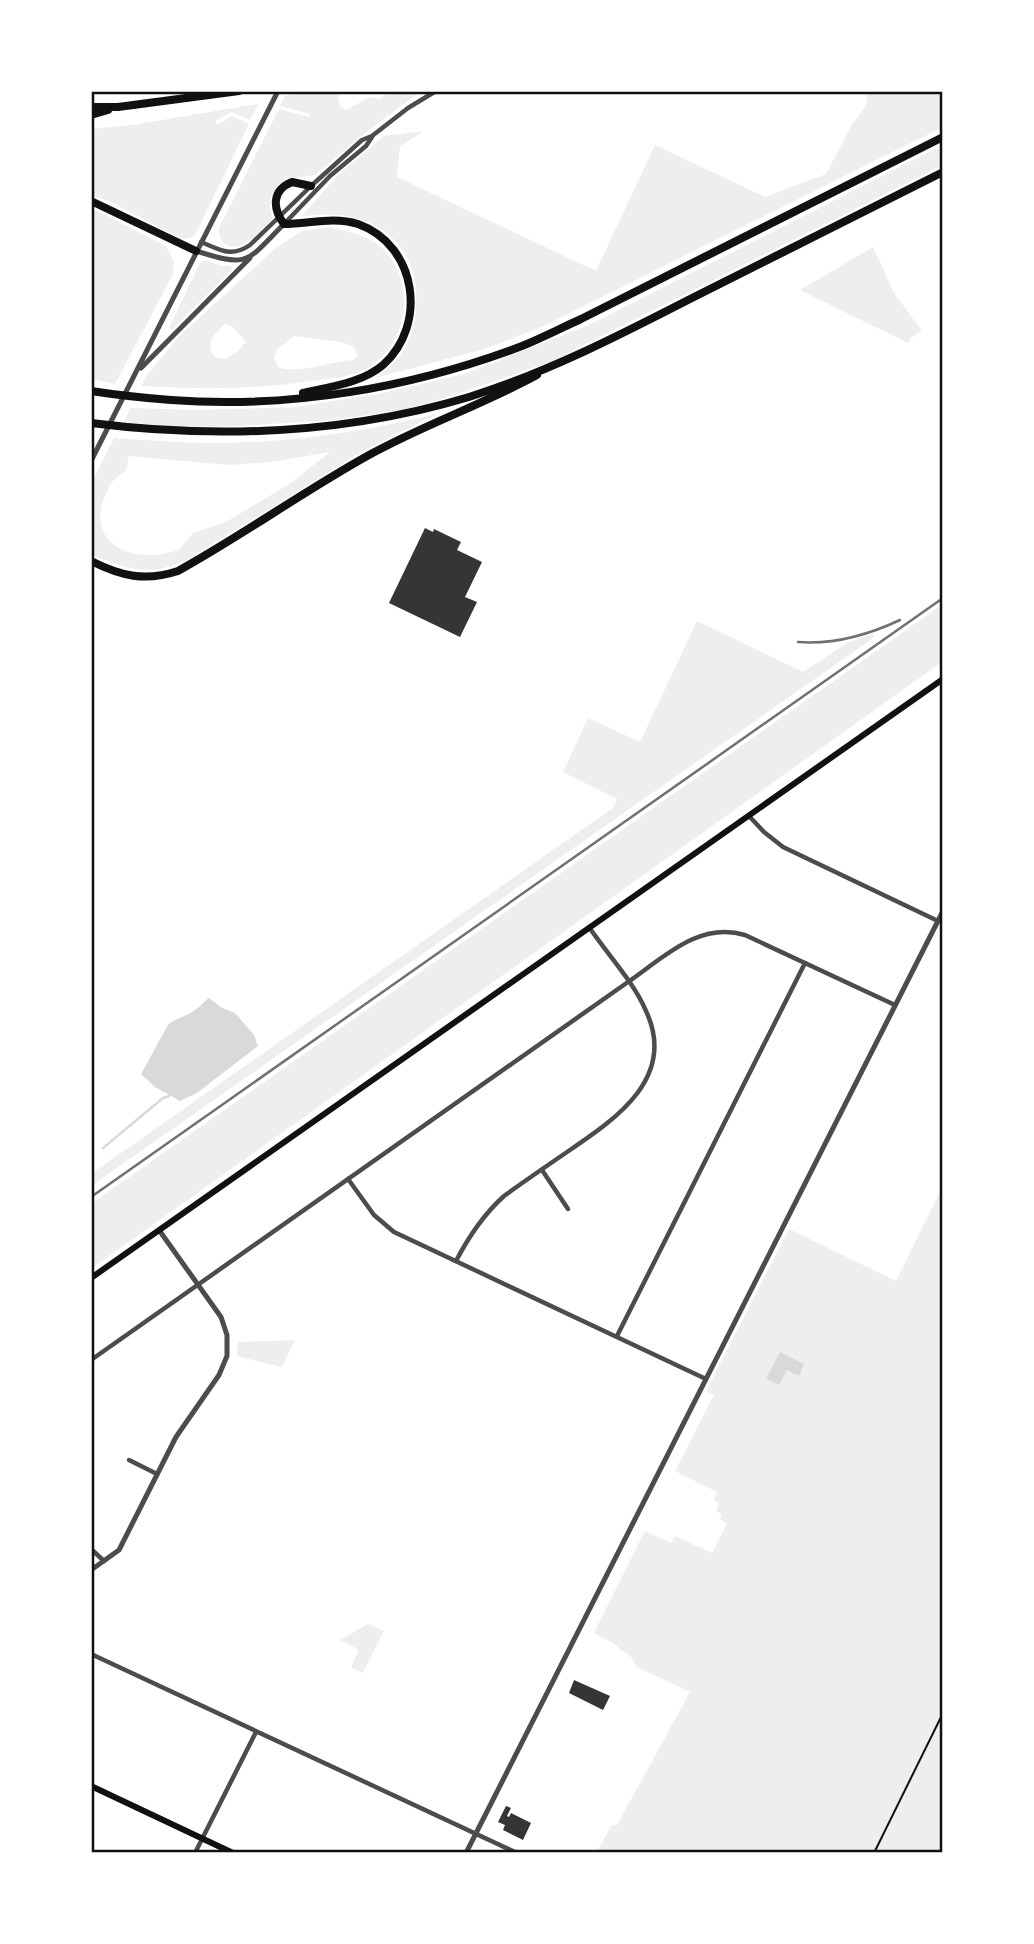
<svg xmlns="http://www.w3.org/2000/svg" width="1034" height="1944" font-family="Cabin,sans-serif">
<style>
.green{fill:#eee;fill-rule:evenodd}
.water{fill:#d9d9d9}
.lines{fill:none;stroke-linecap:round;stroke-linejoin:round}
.stream{stroke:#d9d9d9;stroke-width:2.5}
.building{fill:#353535}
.path{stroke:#111;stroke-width:2}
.minor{stroke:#4c4c4c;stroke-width:4.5}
.tertiary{stroke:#4c4c4c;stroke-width:5}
.secondary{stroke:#111;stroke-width:6}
.motorway{stroke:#111;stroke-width:8}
.rail{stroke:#707070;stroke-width:2.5}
.neatline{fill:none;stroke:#111;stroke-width:2.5}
</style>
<rect width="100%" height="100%" fill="#fff"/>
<!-- green -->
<g class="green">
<path d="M304,91H337L340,106L346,110L370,97L379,99L391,91H421L360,137L315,175L286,179L278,185L271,195L270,207L273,218C265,225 258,235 249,241C234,252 218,247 219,228L279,109L309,117L310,114L280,106L285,96Z"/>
<path d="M867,91H943V127L542,327L484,349L375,378C381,373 390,367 395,361C409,346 415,326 416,307C421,237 364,205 301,217L338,175L384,136L424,131L400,146L397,177L596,271L655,145L765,197L826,174L853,123L866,106Z"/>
<path d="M258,104L250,120L231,112L215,121L217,125L232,116L249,124L195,235L189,238L181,239L107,200L91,195V129L132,125Z"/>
<path d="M943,145V165L552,361L458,394L406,409L334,420L240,426L180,427L123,422L131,408L195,410L295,407L378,394L464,374L589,325Z"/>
<path d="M91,208L166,246L174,262L173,274L115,384L91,379Z"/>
<path d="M327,227C347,231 370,235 385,251C419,287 406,354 359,372C344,378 327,379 311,381C254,390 198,389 141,386L148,374L178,337L276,248L302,231ZM224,324L232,326L246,342L238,351L226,359L215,357L210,351L211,339ZM294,336L340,342L354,347L357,356L353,360C330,361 299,375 278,367L274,358L277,350Z"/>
<path d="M873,247L894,293L922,331L910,338L908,343L800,290Z"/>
<path d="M206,260L221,266H231L233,269L172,330L169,328L197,269L201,262Z"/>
<path d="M438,414L363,451L187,560C149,577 127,570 91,554V484L114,438C147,440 182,443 215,443C291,443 365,431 438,414ZM330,452L291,483L226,522L193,533L179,550C170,552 161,555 152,555C109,556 88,528 108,489C118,469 129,479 128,456L229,465L271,462Z"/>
<path d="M943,604V661L91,1269V1204Z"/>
<path d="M697,621L803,672L847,643L875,633L872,639L91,1186V1174L613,808L617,799L563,772L588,718L640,742Z"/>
<path d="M943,1186V1853H596L612,1825H617L690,1692L637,1667L631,1657L611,1642L594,1633L645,1531L671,1543L675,1536L712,1553L727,1523L720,1519L722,1514L716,1511L719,1503L714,1500L717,1492L675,1471L714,1395L706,1391L789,1229L896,1281Z"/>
<path d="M295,1340L282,1367L237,1356L238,1342Z"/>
<path d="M368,1624L384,1631L363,1673L352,1668V1665L359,1650L340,1640Z"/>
</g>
<!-- water -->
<g class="water">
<path d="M209,998L222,1008L235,1013L254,1035L258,1046L197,1093L180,1101L155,1087L141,1074L168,1025C176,1018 186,1017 195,1010C200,1007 203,1002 209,998Z"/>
<path d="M780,1352L804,1364L799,1376L787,1370L779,1385L766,1379Z"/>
</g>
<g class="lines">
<!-- stream -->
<path class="stream" d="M103,1148L163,1098L169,1096"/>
</g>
<!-- building -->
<g class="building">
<path d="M425,528L433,532L434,529L461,542L457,550L482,562L465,597L477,602L460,637L389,603Z"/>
<path d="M574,1680L610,1696L603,1710L569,1693Z"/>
<path d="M506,1806L511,1808L507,1816L509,1817L511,1813L531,1823L523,1840L503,1830L505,1825L498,1822Z"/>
</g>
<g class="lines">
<!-- path -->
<path class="path" d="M874,1853L943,1713"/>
<!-- minor -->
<g class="minor">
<path d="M284,224L330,176L366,146L372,137"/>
<path d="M201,242C221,250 231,258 250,245L311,186L362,140L372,136L408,108L436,91"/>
<path d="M749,816L764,832L783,847L938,921"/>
<path d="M542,1170L568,1209"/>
<path d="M348,1179L374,1215L394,1232L706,1379"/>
<path d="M456,1261C469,1236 483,1215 504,1196C526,1180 548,1165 570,1150C617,1118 677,1077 646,1011C633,981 608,955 589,927"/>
<path d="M617,1336L805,963"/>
<path d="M91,1360L628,982C663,958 699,921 745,935L895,1005"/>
<path d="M129,1460L157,1474"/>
<path d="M91,1549L104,1561"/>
<path d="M91,1654L517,1853"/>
<path d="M195,1853L256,1732"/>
</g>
<!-- tertiary -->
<g class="tertiary">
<path d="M196,251C250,268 246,262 284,224"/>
<path d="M141,368L250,258"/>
<path d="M91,461L278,91"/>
<path d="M91,1570L119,1550L176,1437L219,1375L227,1356V1335L221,1317L159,1230"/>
<path d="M466,1853L943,911"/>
</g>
<!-- secondary -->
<g class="secondary">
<path d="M91,1278L943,679"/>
<path d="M91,1786L233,1853"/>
</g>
<!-- motorway -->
<g class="motorway">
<path d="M91,107H118L239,91"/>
<path d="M91,115L108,110"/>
<path d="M91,201L196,251"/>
<path d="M91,391C117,395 144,398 171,400C290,409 411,388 522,346C542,338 561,328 581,319L943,137"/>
<path d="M303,393C329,387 362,383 383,365C428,325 417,245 358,224C333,216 309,224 284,224C272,208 272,190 292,182L311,186"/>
<path d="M91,423C218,439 346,434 469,397C546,373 620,335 692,298C776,256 859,214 943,172"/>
<path d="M91,561C121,576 145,582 178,571C243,535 304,491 369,455C423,425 482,405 537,375"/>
</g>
<!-- rail -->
<g class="rail">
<path d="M798,642C835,645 868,635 900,620"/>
<path d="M91,1197L943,598"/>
</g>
</g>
<!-- border -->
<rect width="1034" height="1944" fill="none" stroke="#ffffff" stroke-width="186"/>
<rect x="93" y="93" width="848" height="1758" class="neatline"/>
</svg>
